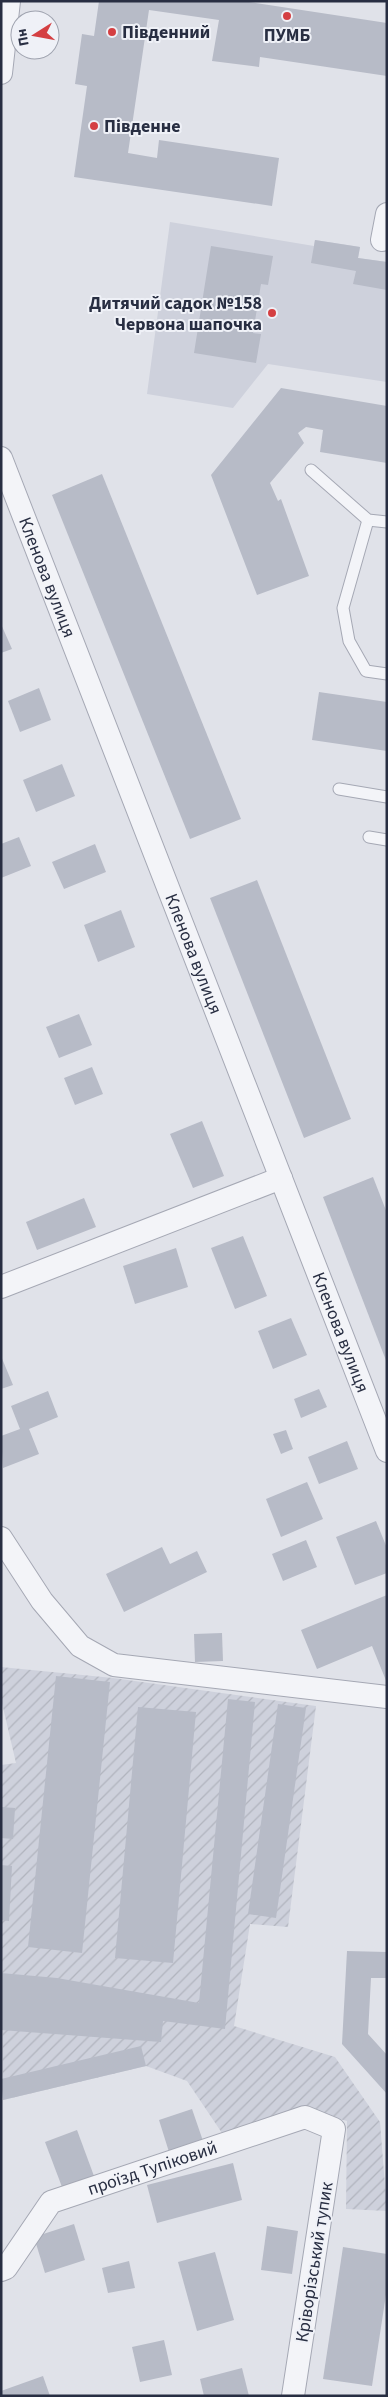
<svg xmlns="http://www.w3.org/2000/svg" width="388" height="2397" font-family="'Source Sans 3',sans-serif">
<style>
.built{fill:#ced1dc}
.industrial{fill:url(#industrial-furrows)}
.building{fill:#b7bbc7}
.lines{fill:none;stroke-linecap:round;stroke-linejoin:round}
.service-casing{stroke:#a5a8b4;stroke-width:13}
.minor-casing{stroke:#a5a8b4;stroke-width:24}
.service{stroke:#f3f4f8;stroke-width:11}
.minor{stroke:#f3f4f8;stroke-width:22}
.poi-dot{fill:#d43f42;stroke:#eff1f7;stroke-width:2}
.labels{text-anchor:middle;stroke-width:4;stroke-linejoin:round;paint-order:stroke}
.poi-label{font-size:18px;font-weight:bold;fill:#282e42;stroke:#eff1f7;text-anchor:start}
.street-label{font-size:18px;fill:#282e42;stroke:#eff1f7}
</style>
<defs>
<pattern id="industrial-furrows" width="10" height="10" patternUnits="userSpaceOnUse" patternTransform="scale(1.25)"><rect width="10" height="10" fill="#ced1dc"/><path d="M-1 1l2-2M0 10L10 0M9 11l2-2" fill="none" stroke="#b1b4be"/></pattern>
</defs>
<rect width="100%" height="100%" fill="#e0e2e9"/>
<!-- built -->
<path class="built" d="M170,222L314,246L315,240L360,247L358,258L387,262V382L268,364L233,408L147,394Z"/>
<!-- industrial -->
<path class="industrial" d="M1,1667L113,1678L316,1706L288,1927L250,1924L234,2026L335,2057L380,2122L387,2211L346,2209L347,2121L328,2116L228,2142L187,2081L146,2066L3,2100L1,1765L16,1763L1,1699Z"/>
<!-- building -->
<g class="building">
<path d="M99,1H242L387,23V76L260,57L259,67L212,61L219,20L149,10L128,153L157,158L159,140L279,158L272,206L74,177L87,86L75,84L82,34L94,36Z"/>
<path d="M315,240L360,247L358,258L387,262V290L353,284L356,271L311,263Z"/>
<path d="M211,246L273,256L268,285L261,284L253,333L261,334L256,363L194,353Z"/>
<path d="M281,388L387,406V463L320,452L323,430L306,427L298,433L304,443L270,483L278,501L281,499L309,576L257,595L211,475Z"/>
<path d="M102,474L241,819L190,839L52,495Z"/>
<path d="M1,624L12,649L1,653Z"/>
<path d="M39,688L51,720L20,732L8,701Z"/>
<path d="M319,692L387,702V751L312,740Z"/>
<path d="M62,764L75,796L36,812L23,780Z"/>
<path d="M19,837L31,866L1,878V844Z"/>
<path d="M95,844L106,872L64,889L52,862Z"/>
<path d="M257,880L351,1119L304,1138L210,898Z"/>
<path d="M121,910L135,947L98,962L84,925Z"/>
<path d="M79,1014L92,1045L59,1058L46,1027Z"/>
<path d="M92,1067L103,1094L75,1105L64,1078Z"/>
<path d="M202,1121L224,1176L193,1188L170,1134Z"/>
<path d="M373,1177L387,1213V1363L323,1197Z"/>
<path d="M84,1198L96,1227L37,1250L26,1222Z"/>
<path d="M243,1236L267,1296L235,1309L211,1248Z"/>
<path d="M176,1248L188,1287L135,1304L123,1266Z"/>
<path d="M291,1318L307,1355L273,1369L258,1331Z"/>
<path d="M1,1356L13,1385L1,1389Z"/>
<path d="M319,1389L327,1407L301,1418L294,1399Z"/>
<path d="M48,1391L58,1417L29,1429L39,1454L3,1468L1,1436L20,1429L11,1406Z"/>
<path d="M286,1430L293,1449L281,1454L273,1434Z"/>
<path d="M347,1441L358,1469L319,1484L308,1457Z"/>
<path d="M307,1482L323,1519L281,1537L266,1499Z"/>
<path d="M376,1521L387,1548V1573L355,1585L336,1537Z"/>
<path d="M306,1540L317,1567L283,1581L272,1554Z"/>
<path d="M162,1547L170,1564L197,1551L207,1572L124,1612L106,1574Z"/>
<path d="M387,1595V1683L372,1646L317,1669L301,1630Z"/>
<path d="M222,1633L223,1661L195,1662L194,1634Z"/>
<path d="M56,1676L110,1682L82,1953L28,1947Z"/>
<path d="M228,1699L255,1702L225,2029L163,2021L161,2042L1,2030V1973L57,1978L199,2003Z"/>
<path d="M278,1704L306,1708L276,1918L248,1914Z"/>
<path d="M138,1707L196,1712L173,1963L115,1958Z"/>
<path d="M1,1807L15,1808L13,1839L1,1838Z"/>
<path d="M1,1865L12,1866L9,1921L1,1920Z"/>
<path d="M347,1951L387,1952V1978H371L368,2034L387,2055V2094L342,2044Z"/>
<path d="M141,2046L146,2066L3,2100L1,2079Z"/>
<path d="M192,2109L203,2141L169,2152L159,2120Z"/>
<path d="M77,2130L94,2176L62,2187L45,2142Z"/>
<path d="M233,2163L242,2200L157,2223L147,2185Z"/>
<path d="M74,2224L85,2260L45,2273L34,2237Z"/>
<path d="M267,2226L298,2231L292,2274L261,2270Z"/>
<path d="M343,2247L387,2254V2288L372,2386L323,2379Z"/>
<path d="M215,2252L234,2320L197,2331L178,2262Z"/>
<path d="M129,2261L135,2288L108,2293L102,2268Z"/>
<path d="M164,2340L172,2375L140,2382L132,2347Z"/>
<path d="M242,2368L249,2396H204L200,2379Z"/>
<path d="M43,2376L50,2396H1V2391Z"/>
</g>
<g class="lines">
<!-- service casing -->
<g class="service-casing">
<g id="service">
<path d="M311,470L368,520L387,522"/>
<path d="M368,520L343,608L349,641L366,671L387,674"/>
<path d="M339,789L387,797"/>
<path d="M369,837L387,840"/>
</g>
</g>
<!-- minor casing -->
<g class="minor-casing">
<g id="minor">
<path d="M1,73L9,1"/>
<path d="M382,240L387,214"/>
<path id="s1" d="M1,458L387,1451"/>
<path d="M1,1287L281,1178"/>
<path d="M1,1538L42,1601L80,1646L114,1665L387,1697"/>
<path id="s2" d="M1,2270L6,2268L51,2202L305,2117L334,2129L293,2396"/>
</g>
</g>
<!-- service -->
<use href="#service" class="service"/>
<!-- minor -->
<use href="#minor" class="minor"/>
</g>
<!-- markers -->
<g class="poi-dot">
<circle cx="287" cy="16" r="5"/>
<circle cx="112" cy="32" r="5"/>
<circle cx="94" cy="126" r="5"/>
<circle cx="272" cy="313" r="5"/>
</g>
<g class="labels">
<!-- poi labels -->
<g class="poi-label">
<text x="122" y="38">Південний</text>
<text x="287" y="41" text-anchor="middle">ПУМБ</text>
<text x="104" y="132">Південне</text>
<text x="262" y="309" text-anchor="end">Дитячий садок №158<tspan x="262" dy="21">Червона шапочка</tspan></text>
</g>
<!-- street labels -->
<g class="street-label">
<text dy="6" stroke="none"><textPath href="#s1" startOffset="128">Кленова вулиця</textPath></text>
<text dy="6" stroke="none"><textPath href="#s1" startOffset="532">Кленова вулиця</textPath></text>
<text dy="6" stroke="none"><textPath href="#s1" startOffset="938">Кленова вулиця</textPath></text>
<text dy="6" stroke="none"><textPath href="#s2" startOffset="192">проїзд Тупіковий</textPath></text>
<text transform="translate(314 2262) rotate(-81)" y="6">Кріворізський тупик</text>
</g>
</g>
<!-- border -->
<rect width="388" height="2397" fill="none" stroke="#282e42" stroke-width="5"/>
<!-- north arrow -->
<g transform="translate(35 35) rotate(259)"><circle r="24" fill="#eff1f7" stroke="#9fa3af"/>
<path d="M0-4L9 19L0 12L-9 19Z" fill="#d43f42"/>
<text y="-8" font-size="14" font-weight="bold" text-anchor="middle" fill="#282e42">Пн</text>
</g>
</svg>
